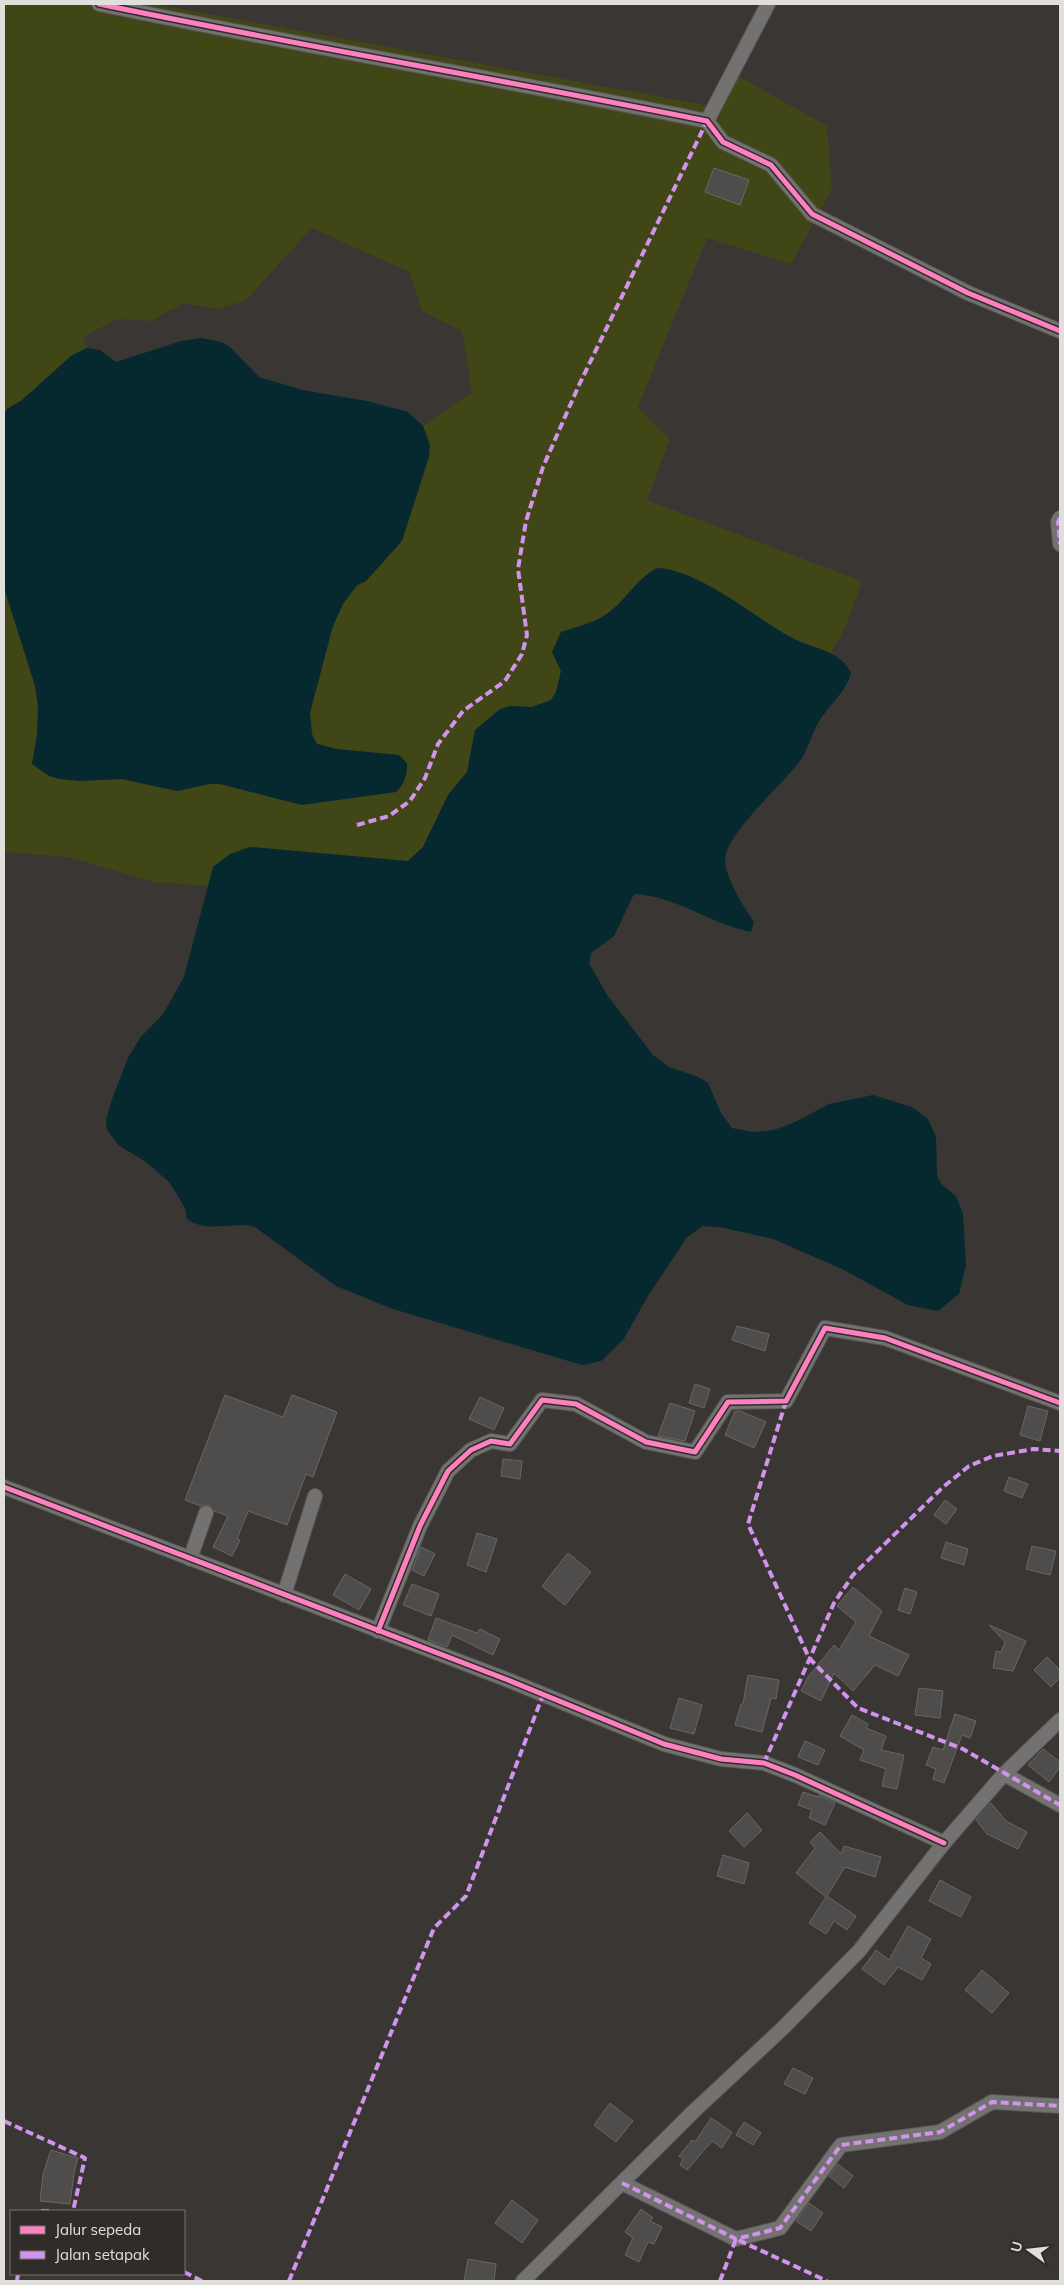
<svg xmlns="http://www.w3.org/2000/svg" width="1064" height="2285" font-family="Mulish,sans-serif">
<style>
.green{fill:#414617}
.water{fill:#05292f}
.building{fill:#4f4d4b;stroke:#696666}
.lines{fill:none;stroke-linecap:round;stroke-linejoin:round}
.street-casing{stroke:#565453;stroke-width:16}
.street{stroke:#747271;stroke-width:14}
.quiet{stroke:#d193ec;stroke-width:4;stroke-dasharray:8 4;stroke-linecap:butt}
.cycleway-casing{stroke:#302c29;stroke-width:8}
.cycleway{stroke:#ff80c0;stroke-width:5}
</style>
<rect width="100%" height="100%" fill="#393634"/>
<!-- green -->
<path class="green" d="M4,4H154L711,106L728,70L827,126L832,189L791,264L707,238L638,407L670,439L647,500L862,581L846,626L831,653C795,640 764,625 734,601L610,612L601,618L561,632L552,652L561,671L556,692L551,700L532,707L510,706L475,730L467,772L448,795L423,847L408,861L250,847L213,867L208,886L153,882L68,857L4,852V588C14,621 36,673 38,706C39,726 36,745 32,764L80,781L122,779L177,791L209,784H220L302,805L399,755L337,749L317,744C312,735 310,725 310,714C310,704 315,691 318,681C326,650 335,596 366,581L430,445L423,426L472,392L462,331L422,311L409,272L312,228L245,301L217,309L184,303L151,321L117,319L83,337L87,348C61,360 45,383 22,400C15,405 8,407 4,414Z"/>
<!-- water -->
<g class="water">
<path d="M202,338L221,342L230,347L259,377L302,390L367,401L408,412L423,426L430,445L429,457L402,541L366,581L357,585L343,604L333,626L310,713L312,735L317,744L337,749L399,755L407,763C407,776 405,783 396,792L302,805L220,784H209L177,791L122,779L80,781L59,779L49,776L32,764L37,735L38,706L35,686L4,588V414L7,409L22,400L72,355L87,348L100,350L116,362L181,341Z"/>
<path d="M657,568C700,570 753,616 790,637C810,649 840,649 851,673C846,692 828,706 818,723C811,735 808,750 800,761C784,783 724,835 725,861C726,879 744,907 754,922L751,932C710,924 677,896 634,894L614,936L591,953L589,963L607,995L653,1055L669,1067L698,1077L708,1083L721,1113L732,1128L753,1132L774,1130L793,1123L829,1104L873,1095L912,1107L928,1119L936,1137L937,1175L941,1184L956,1196L963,1214L966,1265L959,1294L938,1311L908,1305L842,1269L773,1239L724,1228L703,1226L687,1237L648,1296L623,1340L601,1361L582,1365L393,1309L336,1286L255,1227C231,1221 208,1234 187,1219L185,1208L170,1183L146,1162L118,1145L107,1130L106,1120L112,1099L128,1058L140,1038L163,1014L184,977L213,867L230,854L250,847L408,861L423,847L448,795L467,772L475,730L500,709L510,706L532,707L551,700L556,692L561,671L552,652L561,632C576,627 595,623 608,613C626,600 637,578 657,568Z"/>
</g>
<!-- building -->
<g class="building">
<path d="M714,168L749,180L740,205L705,192Z"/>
<path d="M737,1326L769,1334L765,1351L732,1340Z"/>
<path d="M695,1384L710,1389L704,1408L689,1403Z"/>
<path d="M225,1395L283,1417L292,1395L337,1412L313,1477L306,1474L287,1525L248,1511L237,1539L240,1540L232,1556L213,1547L228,1516L214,1511L209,1505L201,1506L185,1500Z"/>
<path d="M480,1397L504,1408L494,1430L469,1419Z"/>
<path d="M670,1403L695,1411L685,1441L658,1436Z"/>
<path d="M1028,1406L1048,1411L1040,1441L1020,1435Z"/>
<path d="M735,1411H740L766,1422L754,1448L725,1435Z"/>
<path d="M503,1459L522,1461L520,1479L501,1476Z"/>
<path d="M1009,1477L1028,1484L1022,1498L1004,1491Z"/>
<path d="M945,1500L957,1509L946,1524L934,1515Z"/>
<path d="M477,1533L497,1539L486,1572L467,1565Z"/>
<path d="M946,1542L968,1549L964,1565L941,1558Z"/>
<path d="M1032,1546L1056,1551L1050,1575L1026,1569Z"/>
<path d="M421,1547L435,1554L424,1576L412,1570Z"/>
<path d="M568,1553L591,1572L565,1605L542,1586Z"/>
<path d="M345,1574L371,1589L359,1610L333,1595Z"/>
<path d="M412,1584L439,1594L431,1616L403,1605Z"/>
<path d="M853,1587L882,1611L869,1636L909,1655L898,1676L875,1665L853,1691L834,1673L821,1701L801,1691L808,1677L834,1645L839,1650L856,1622L837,1606Z"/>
<path d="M905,1588L917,1592L910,1614L898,1610Z"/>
<path d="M436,1618L477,1633L480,1629L500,1639L493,1655L452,1635L447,1647L428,1640Z"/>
<path d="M989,1625L1026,1641L1013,1671L993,1668L996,1651L1001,1652L1005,1642Z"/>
<path d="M1047,1657L1060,1670V1678L1051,1687L1034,1670Z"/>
<path d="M748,1675L779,1680L776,1699L771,1698L762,1732L735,1725L741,1704H743Z"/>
<path d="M919,1688L943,1691L940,1718L915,1715Z"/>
<path d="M679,1698L702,1705L694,1734L670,1728Z"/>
<path d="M955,1714L976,1721L970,1738L962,1735L944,1783L933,1779L936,1769L926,1765L933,1747L943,1750Z"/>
<path d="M852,1715L868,1724L866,1728L886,1736L881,1750L904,1755L897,1789L882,1786L886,1769L860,1760L864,1750L840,1736Z"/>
<path d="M805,1741L825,1750L818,1765L798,1757Z"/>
<path d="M1043,1749L1060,1762V1767L1049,1782L1028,1765Z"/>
<path d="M803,1792L818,1797L819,1795L835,1803L825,1825L809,1818L812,1810L798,1805Z"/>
<path d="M991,1803L1006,1821L1027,1832L1018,1849L987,1834L976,1820Z"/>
<path d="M747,1813L762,1830L744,1847L729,1831Z"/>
<path d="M820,1832L841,1854L844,1846L881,1857L875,1877L845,1867L827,1896L856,1916L847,1930L834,1921L826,1934L809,1923L826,1897L796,1873L815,1848L810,1842Z"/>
<path d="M723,1855L749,1863L744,1884L717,1876Z"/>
<path d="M940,1880L971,1897L961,1917L929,1901Z"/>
<path d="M908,1926L931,1939L921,1958L931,1964L922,1980L898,1967L884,1985L862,1969L876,1950L889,1960Z"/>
<path d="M982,1970L1009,1993L992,2013L965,1990Z"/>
<path d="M793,2068L813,2078L805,2094L784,2084Z"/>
<path d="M610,2103L633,2121L616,2142L594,2125Z"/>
<path d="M711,2118L732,2132L722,2148L712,2141L687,2170L680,2165L683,2159L679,2156L692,2140L695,2142Z"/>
<path d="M744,2122L761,2133L753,2145L736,2135Z"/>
<path d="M51,2150L78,2158L74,2173L70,2204L40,2201L43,2174Z"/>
<path d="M838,2164L853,2176L844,2188L829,2176Z"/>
<path d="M512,2200L538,2220L522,2243L495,2223Z"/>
<path d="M809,2203L823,2213L811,2231L796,2221Z"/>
<path d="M641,2209L653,2218L650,2221L662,2227L654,2244L648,2242L639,2262L625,2255L633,2238L625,2232Z"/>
<path d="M468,2259L496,2264L494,2281H464Z"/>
</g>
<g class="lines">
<!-- street casing -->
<g class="street-casing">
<g id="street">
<path d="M99,4C301,46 505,80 707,121L723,142L771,165L812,214L968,293L1060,331"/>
<path d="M707,121L768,4"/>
<path d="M1060,518L1058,522L1060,544"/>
<path d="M4,1487L508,1680L664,1744L721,1759L764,1763L795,1775L944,1843"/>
<path d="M190,1559L206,1513"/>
<path d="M284,1595L315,1496"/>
<path d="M378,1631L420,1526L448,1471L471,1450L491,1441L510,1444L542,1400L576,1404L646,1442L695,1452L728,1402L786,1401L825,1328L885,1338L1060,1403"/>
<path d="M1004,1774L1060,1805"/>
<path d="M622,2183L736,2239L780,2228L841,2145L940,2132L992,2102L1060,2106"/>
<path d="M523,2281L694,2111L783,2028L859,1951L944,1843L1004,1774L1060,1720"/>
</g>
</g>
<!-- street -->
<use href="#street" class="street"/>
<!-- quiet -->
<g class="quiet">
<path d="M1060,518L1058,522L1060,544"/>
<path d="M357,825L389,816L410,801L425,778L438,744L463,711L505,681L522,654L527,635L518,569L526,521L543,467L579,385L707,121L709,123"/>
<path d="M786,1401L748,1524L809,1658L858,1708L963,1749L1060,1805"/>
<path d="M764,1763L834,1603L853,1575L942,1488L969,1466L993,1456L1034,1449L1060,1451"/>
<path d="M4,2121L85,2158L73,2211"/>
<path d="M622,2183L736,2239L780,2228L841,2145L940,2132L992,2102L1060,2106"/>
<path d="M41,2211H53"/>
<path d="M184,2272L202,2281"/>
<path d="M17,2281L18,2274"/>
<path d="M289,2281L434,1928L466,1896L543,1695"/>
<path d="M720,2281L736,2239L827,2281"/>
</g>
<!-- cycleway casing -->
<g class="cycleway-casing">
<g id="cycleway">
<path d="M99,4C301,46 505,80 707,121L723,142L771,165L812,214L968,293L1060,331"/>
<path d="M4,1487L508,1680L664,1744L721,1759L764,1763L795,1775L944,1843"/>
<path d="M378,1631L420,1526L448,1471L471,1450L491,1441L510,1444L542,1400L576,1404L646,1442L695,1452L728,1402L786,1401L825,1328L885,1338L1060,1403"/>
</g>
</g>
<!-- cycleway -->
<use href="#cycleway" class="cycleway"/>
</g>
<!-- border -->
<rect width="1064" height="2285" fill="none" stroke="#e1dfdc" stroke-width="10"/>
<!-- legend -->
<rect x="10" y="2210" width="175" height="65" fill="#302c29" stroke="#777471"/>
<rect x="20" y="2226" width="25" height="8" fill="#ff80c0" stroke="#777471"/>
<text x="55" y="2235" font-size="15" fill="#e1dfdc">Jalur sepeda</text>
<rect x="20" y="2251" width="25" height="8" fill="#d193ec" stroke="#777471"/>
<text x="55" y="2260" font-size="15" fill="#e1dfdc">Jalan setapak</text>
<!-- north arrow -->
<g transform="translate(1029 2250) rotate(285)" stroke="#302c29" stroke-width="4" paint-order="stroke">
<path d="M0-4L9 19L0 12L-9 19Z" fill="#e1dfdc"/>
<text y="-8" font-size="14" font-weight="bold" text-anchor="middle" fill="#e1dfdc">U</text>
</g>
</svg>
